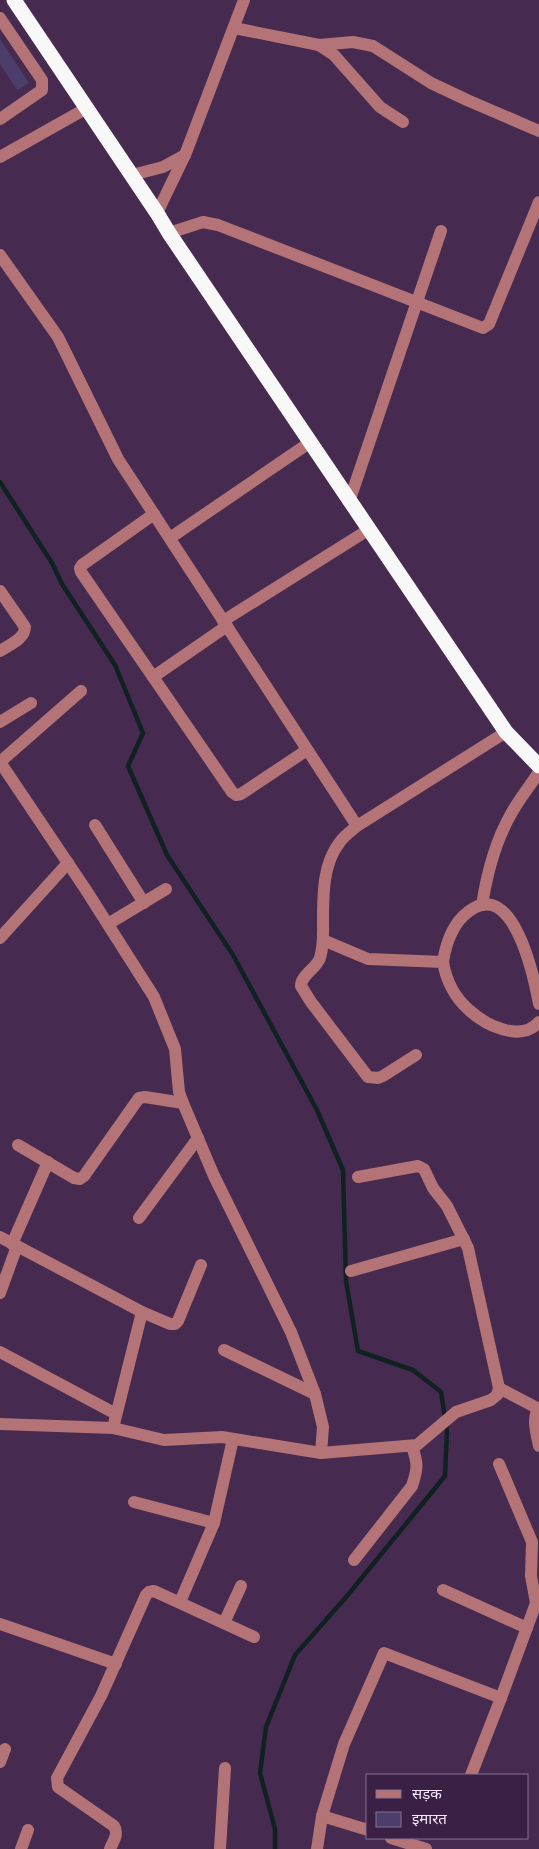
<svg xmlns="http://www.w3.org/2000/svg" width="539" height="1849" font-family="Ubuntu,'Noto Sans Devanagari',sans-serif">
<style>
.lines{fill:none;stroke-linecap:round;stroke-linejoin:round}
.stream{stroke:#0f2121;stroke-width:4.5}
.building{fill:#4c3e6b}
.minor{stroke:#b47376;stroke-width:12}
.highway{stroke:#f8f8f8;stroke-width:15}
</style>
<rect width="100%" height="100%" fill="#462a50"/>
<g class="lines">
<!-- stream -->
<path class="stream" d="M0,482L52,563L62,584L115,665L143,733L128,766L167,855L233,955L317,1110L343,1170L346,1281L358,1351L413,1370L441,1392L447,1431L445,1476L347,1596L295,1655L266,1727L260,1773L275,1829V1849"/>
</g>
<!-- building -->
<path class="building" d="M0,39L29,83L17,90L0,64Z"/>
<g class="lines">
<!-- minor -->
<g class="minor">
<path d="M0,18L42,80V90L0,119"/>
<path d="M234,28L319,45L353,42L373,46L431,83L467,100L539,131"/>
<path d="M319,45L334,55L380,107L403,122"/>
<path d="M0,157L87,108"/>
<path d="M132,175L163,167L185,155"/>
<path d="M157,213L185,155L244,0"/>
<path d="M169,233L203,222L218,225L483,328L489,324L539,202"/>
<path d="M0,255L58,337L118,459L357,826"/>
<path d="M349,502L441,231"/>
<path d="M154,514L82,565L80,568L81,572L232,792L236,795L241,794L307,750"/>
<path d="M170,538L309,443"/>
<path d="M0,591L25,627C25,639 9,645 0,651"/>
<path d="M223,621L368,530"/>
<path d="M153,677L227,626"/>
<path d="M0,722L31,703"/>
<path d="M0,762L86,890L154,997L175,1049L179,1092L183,1103L214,1176L291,1332L315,1394L323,1427L321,1453"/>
<path d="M0,762L81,691"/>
<path d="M95,825L144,903"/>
<path d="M482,905C487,873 495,842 511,814C519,799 530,786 539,772"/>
<path d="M108,924L166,889"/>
<path d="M0,938L68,863"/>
<path d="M323,940L368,959L443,962C446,980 455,998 469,1010C485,1025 521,1043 539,1022"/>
<path d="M443,962C446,943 452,924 468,912C513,876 534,977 539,1004"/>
<path d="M416,1055L383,1076L378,1078L368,1077L311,1002L301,986C301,975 316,969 320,958C324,945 323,933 323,920C323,894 323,863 340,842C344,836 351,831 357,826L506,732"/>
<path d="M18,1145L74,1178L80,1179L84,1176L139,1098L145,1097L183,1103"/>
<path d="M139,1218L198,1138"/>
<path d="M0,1237L142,1312L113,1428"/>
<path d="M12,1244L48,1162"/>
<path d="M351,1271L464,1239"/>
<path d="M0,1293L17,1246"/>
<path d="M142,1312L170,1324H175L178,1321L201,1265"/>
<path d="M224,1350L315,1394"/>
<path d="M0,1352L116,1414"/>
<path d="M499,1388L539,1409"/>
<path d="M539,1409C531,1417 537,1435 539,1446"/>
<path d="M0,1424L113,1428L164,1440L222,1437L321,1453L417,1445L456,1412L491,1400L497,1395L499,1388L468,1248L447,1206L433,1188L424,1169L418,1166L358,1177"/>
<path d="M499,1464L532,1542L531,1576L536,1603"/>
<path d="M134,1502L214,1523"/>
<path d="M354,1560L412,1486C418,1468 418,1464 412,1446"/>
<path d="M443,1590L527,1628"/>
<path d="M180,1602L214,1523L233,1439"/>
<path d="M224,1623L241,1586"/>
<path d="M0,1624L116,1664"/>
<path d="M0,1762L5,1749"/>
<path d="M471,1775L501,1698"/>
<path d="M322,1816L368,1830"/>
<path d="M391,1838L426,1849"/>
<path d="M21,1849L28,1830"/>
<path d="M110,1849C113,1841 119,1835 114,1826L58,1787L57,1778L101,1696L146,1595L149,1592L154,1591L254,1637"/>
<path d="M220,1849L225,1768"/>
<path d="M317,1849L322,1816L344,1744L384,1653L501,1698L536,1603H539"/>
</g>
<!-- highway -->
<path class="highway" d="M14,0L157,213L169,233L506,732L539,766"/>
</g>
<!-- legend -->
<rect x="366" y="1774" width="162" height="65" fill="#3b2045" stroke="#87708f"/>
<rect x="376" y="1790" width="25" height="8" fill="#b47376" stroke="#87708f"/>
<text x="412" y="1799" font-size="15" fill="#f8e7ff">सड़क</text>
<rect x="376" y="1812" width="25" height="15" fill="#4c3e6b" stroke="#87708f"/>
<text x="412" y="1824" font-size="15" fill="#f8e7ff">इमारत</text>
</svg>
